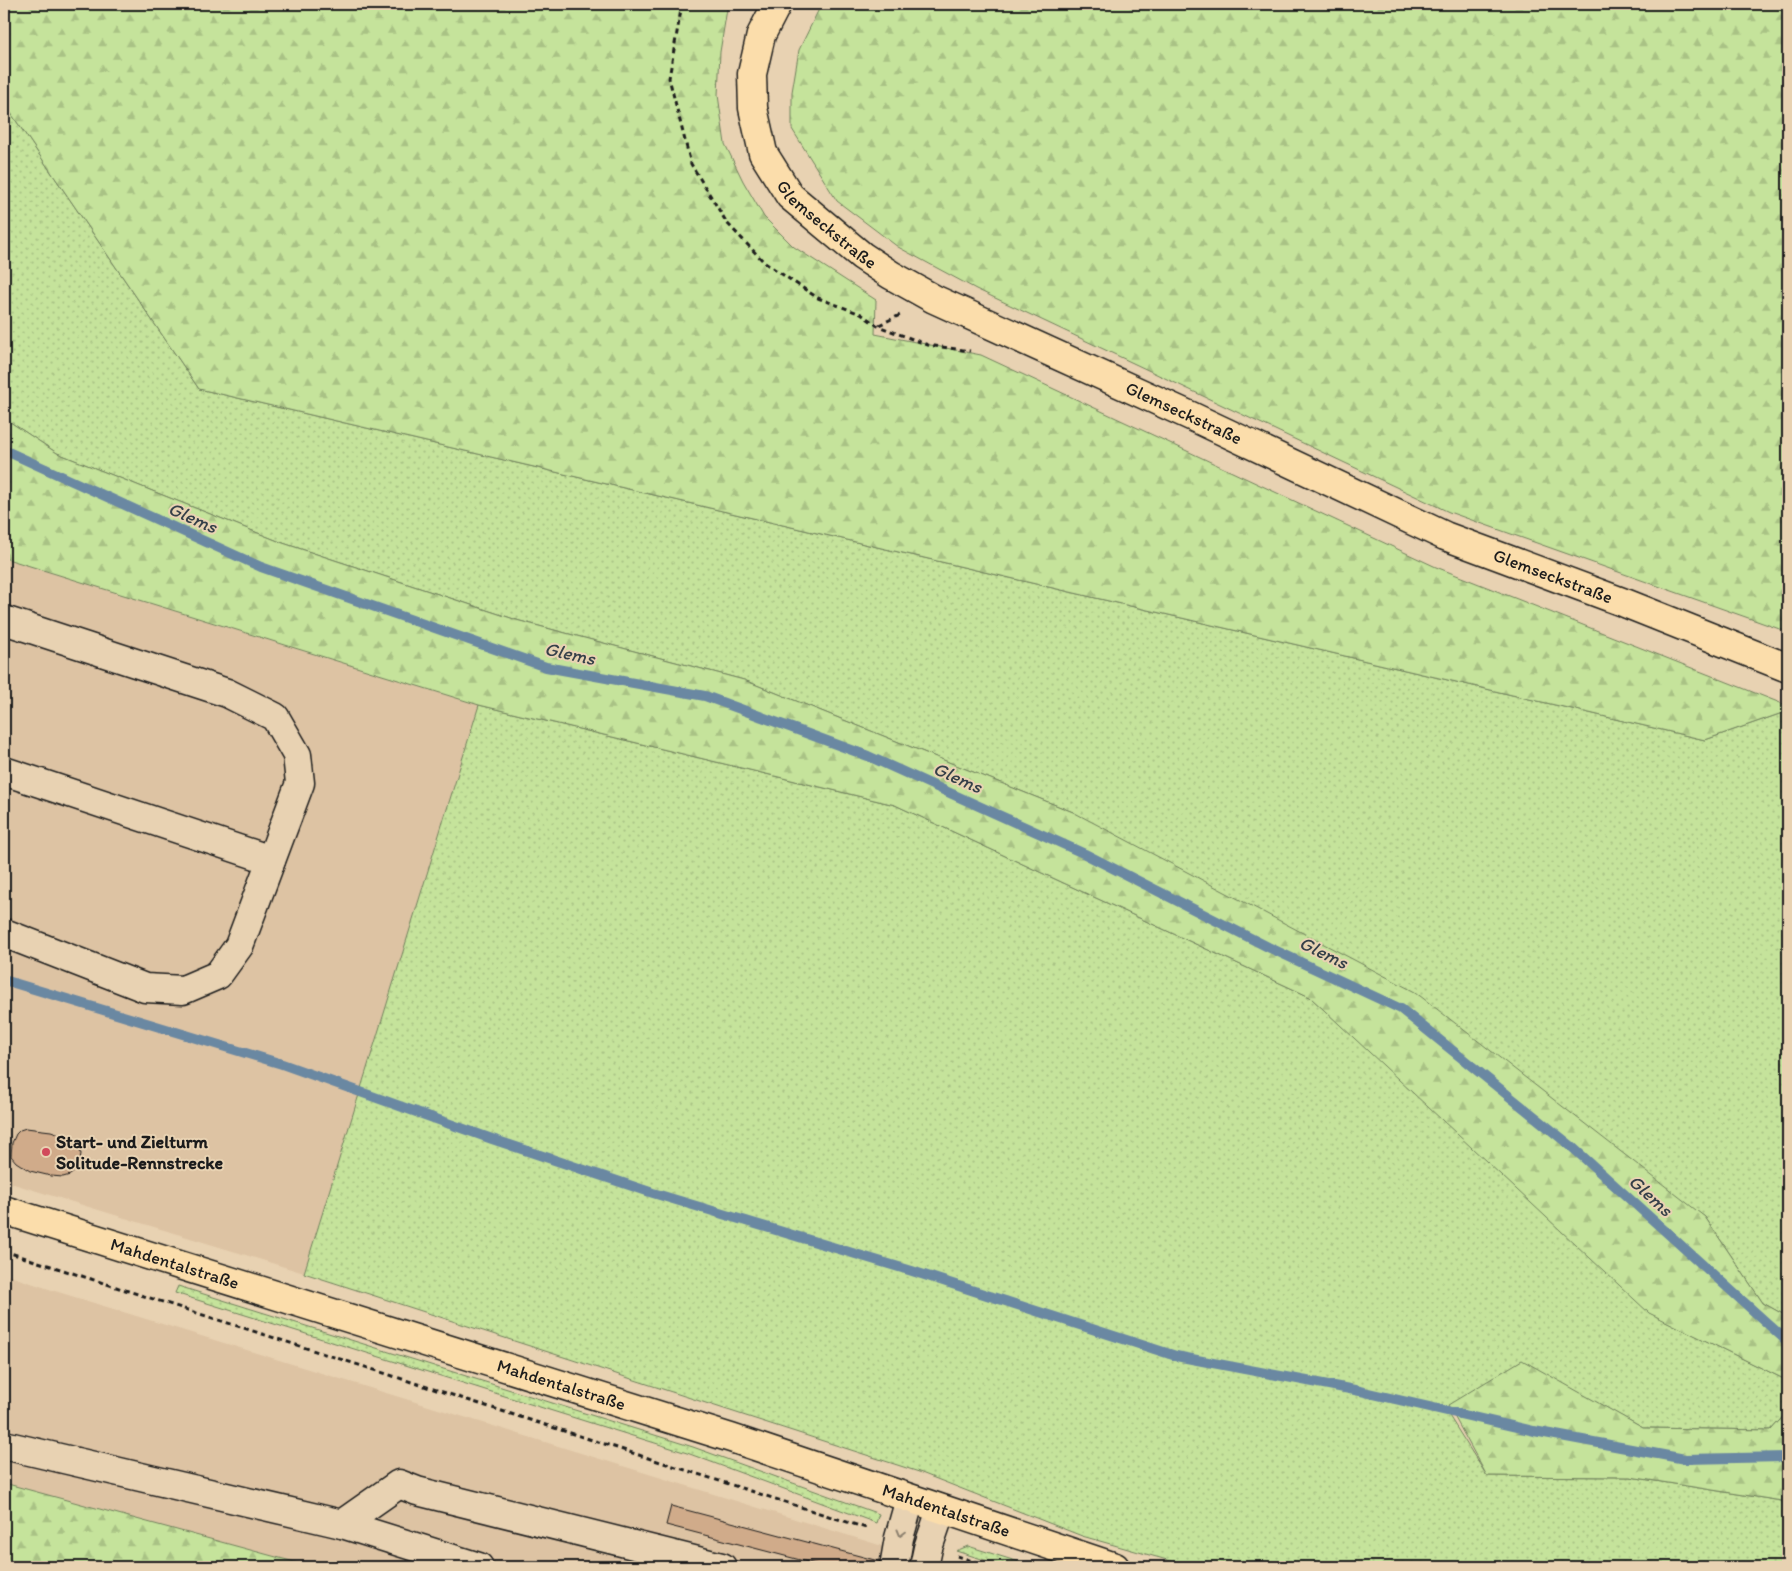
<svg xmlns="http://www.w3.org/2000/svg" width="1792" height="1571" font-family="Itim,sans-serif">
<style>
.built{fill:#ddc3a3}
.grass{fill:url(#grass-dots);stroke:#70805c}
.forest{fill:url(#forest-firs);stroke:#70805c}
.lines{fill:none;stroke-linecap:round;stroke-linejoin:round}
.stream{stroke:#6b88a2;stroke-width:10}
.building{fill:#d0ab8a;stroke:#1c1c1c}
.minor-casing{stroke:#1c1c1c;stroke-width:31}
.major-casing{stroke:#1c1c1c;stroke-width:31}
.path{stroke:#1c1c1c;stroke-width:3;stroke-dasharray:5 4;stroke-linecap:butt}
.minor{stroke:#e8d2b2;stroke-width:28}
.major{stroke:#fbddab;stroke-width:28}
.oneway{stroke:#8c806e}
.poi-dot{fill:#d1495b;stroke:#e8d2b2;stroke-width:2}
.labels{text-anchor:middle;stroke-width:4;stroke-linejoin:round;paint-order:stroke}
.street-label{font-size:18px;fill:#1c1c1c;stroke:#e8d2b2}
.poi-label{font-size:18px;font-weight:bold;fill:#1c1c1c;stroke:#e8d2b2;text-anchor:start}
.water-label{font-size:19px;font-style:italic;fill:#364049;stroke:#e8d2b2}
</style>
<defs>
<pattern id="grass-dots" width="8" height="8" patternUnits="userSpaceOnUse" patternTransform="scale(1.25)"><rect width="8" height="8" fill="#c5e39b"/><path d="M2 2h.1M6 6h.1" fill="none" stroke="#a9c285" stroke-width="1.8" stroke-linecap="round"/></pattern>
<pattern id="forest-firs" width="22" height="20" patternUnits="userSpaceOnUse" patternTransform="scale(1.25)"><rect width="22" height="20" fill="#c5e39b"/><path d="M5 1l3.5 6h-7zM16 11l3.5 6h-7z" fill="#a9c285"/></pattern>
</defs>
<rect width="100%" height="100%" fill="#e8d2b2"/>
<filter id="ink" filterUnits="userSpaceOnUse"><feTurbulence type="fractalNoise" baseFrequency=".02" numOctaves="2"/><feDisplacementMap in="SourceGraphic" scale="10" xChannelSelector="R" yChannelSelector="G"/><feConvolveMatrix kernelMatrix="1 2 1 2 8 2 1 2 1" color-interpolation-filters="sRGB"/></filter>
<g filter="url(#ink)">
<!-- built -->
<g class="built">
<path d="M4,558L479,705L304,1273L4,1181Z"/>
<path d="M4,1274L55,1291L931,1561L930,1567H313L4,1483Z"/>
</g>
<!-- grass -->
<g class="grass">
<path d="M4,103L199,389L1705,740L1788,711V1317L1763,1303L1705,1217L1073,812L744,680L520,621L283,543L57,453L4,418Z"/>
<path d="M479,705L895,805L1310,997L1664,1320L1788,1381V1411L1771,1430L1643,1428L1521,1361L1446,1411L1487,1476L1630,1477L1788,1502V1567H1192L1082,1536L919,1472L304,1273Z"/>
<path d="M178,1286L693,1447L879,1514L876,1523L687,1453L175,1293Z"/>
<path d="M968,1546L1035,1567H1007L956,1551Z"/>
</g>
<!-- forest -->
<g class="forest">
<path d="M4,4H730L727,9L720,52L718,95L725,144L743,181L764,217L794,247L876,300L875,334L981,355L1436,567L1788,706V711L1705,740L199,389L4,103Z"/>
<path d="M823,4H1788V632L1449,512L976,289L898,247L837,201L792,129V92L799,50L819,9Z"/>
<path d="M4,418L57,453L283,543L520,621L744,680L1073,812L1415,992L1705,1217L1763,1303L1788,1317V1381L1649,1313L1310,997L895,805L479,705L4,558Z"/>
<path d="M1522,1360L1643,1428L1771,1430L1788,1411V1502L1630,1477L1487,1476L1448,1405Z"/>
<path d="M4,1483L313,1567H4Z"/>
</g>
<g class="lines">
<!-- stream -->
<g class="stream">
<path d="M4,9L8,4"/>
<path d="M4,450L261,567L546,667L705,696L868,756L1085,854L1268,947L1401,1009L1571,1146L1788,1342"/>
<path d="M4,980L282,1064L492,1139L653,1193L912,1271L1176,1356L1360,1391L1534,1431L1685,1459L1788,1457"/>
</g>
</g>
<!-- building -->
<g class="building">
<path d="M26,1128L51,1131L66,1136L73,1140L79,1147L81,1154L79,1165L76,1170L70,1175L63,1177L51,1176L30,1171L16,1162L11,1156L12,1143L16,1134L20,1130Z"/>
<path d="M671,1506L886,1563L885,1567H827L666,1525Z"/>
</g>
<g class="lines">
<!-- minor casing -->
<g class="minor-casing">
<g id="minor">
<path d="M4,620L227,693L275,717L297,755L300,783L239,946L218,975L183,990L145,988L4,933"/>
<path d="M4,771L271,860"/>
<path d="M4,1445L342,1524L399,1484L417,1491L722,1567"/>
<path d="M342,1524L479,1567"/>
<path d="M894,1567L899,1538L910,1499"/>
<path d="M924,1567L928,1548L941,1510"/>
</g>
</g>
<!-- major casing -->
<g class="major-casing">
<g id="major">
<path id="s1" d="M777,4L761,35L752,74L753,108L763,153L790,196L862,256L891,275L934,299L1191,416L1445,536L1625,603L1788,668"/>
<path id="s2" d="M4,1210L731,1438L1115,1567"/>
</g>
</g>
<!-- path -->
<g class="path">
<path d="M682,4L669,78L691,164L727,223L765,263L818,298L861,314L878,326L928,345L970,351"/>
<path d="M879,325L900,315"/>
<path d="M4,1251L869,1529"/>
<path d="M957,1556L991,1567"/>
</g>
<!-- minor -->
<use href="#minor" class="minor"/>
<!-- major -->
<use href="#major" class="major"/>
</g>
<!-- one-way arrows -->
<defs><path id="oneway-chevron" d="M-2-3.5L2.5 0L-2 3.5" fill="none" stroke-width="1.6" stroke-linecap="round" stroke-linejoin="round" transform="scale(1.25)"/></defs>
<use class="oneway" href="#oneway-chevron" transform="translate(901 1533) rotate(105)"/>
</g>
<!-- markers -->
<circle class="poi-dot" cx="46" cy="1152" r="5"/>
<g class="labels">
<!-- street labels -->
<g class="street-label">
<text dy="6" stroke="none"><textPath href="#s1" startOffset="252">Glemseckstraße</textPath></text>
<text dy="6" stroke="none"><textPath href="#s1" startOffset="658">Glemseckstraße</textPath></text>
<text dy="6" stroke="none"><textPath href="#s1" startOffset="1062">Glemseckstraße</textPath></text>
<text dy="6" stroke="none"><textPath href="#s2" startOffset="179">Mahdentalstraße</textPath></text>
<text dy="6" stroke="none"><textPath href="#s2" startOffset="584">Mahdentalstraße</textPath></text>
<text dy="6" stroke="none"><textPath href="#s2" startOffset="989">Mahdentalstraße</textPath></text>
</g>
<!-- poi labels -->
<g class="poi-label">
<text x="56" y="1148">Start- und Zielturm<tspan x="56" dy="21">Solitude-Rennstrecke</tspan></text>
</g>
<!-- water labels -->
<g class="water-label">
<text transform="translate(193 517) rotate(24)" y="7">Glems</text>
<text transform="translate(570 653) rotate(12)" y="7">Glems</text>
<text transform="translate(958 777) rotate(24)" y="7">Glems</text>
<text transform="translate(1324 952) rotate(26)" y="7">Glems</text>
<text transform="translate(1651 1195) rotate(42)" y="7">Glems</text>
</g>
</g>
<!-- margin -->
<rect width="1792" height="1571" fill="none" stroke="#e8d2b2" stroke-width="20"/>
<rect x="10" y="10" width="1772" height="1551" fill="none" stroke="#1c1c1c" stroke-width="2" filter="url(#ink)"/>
</svg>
